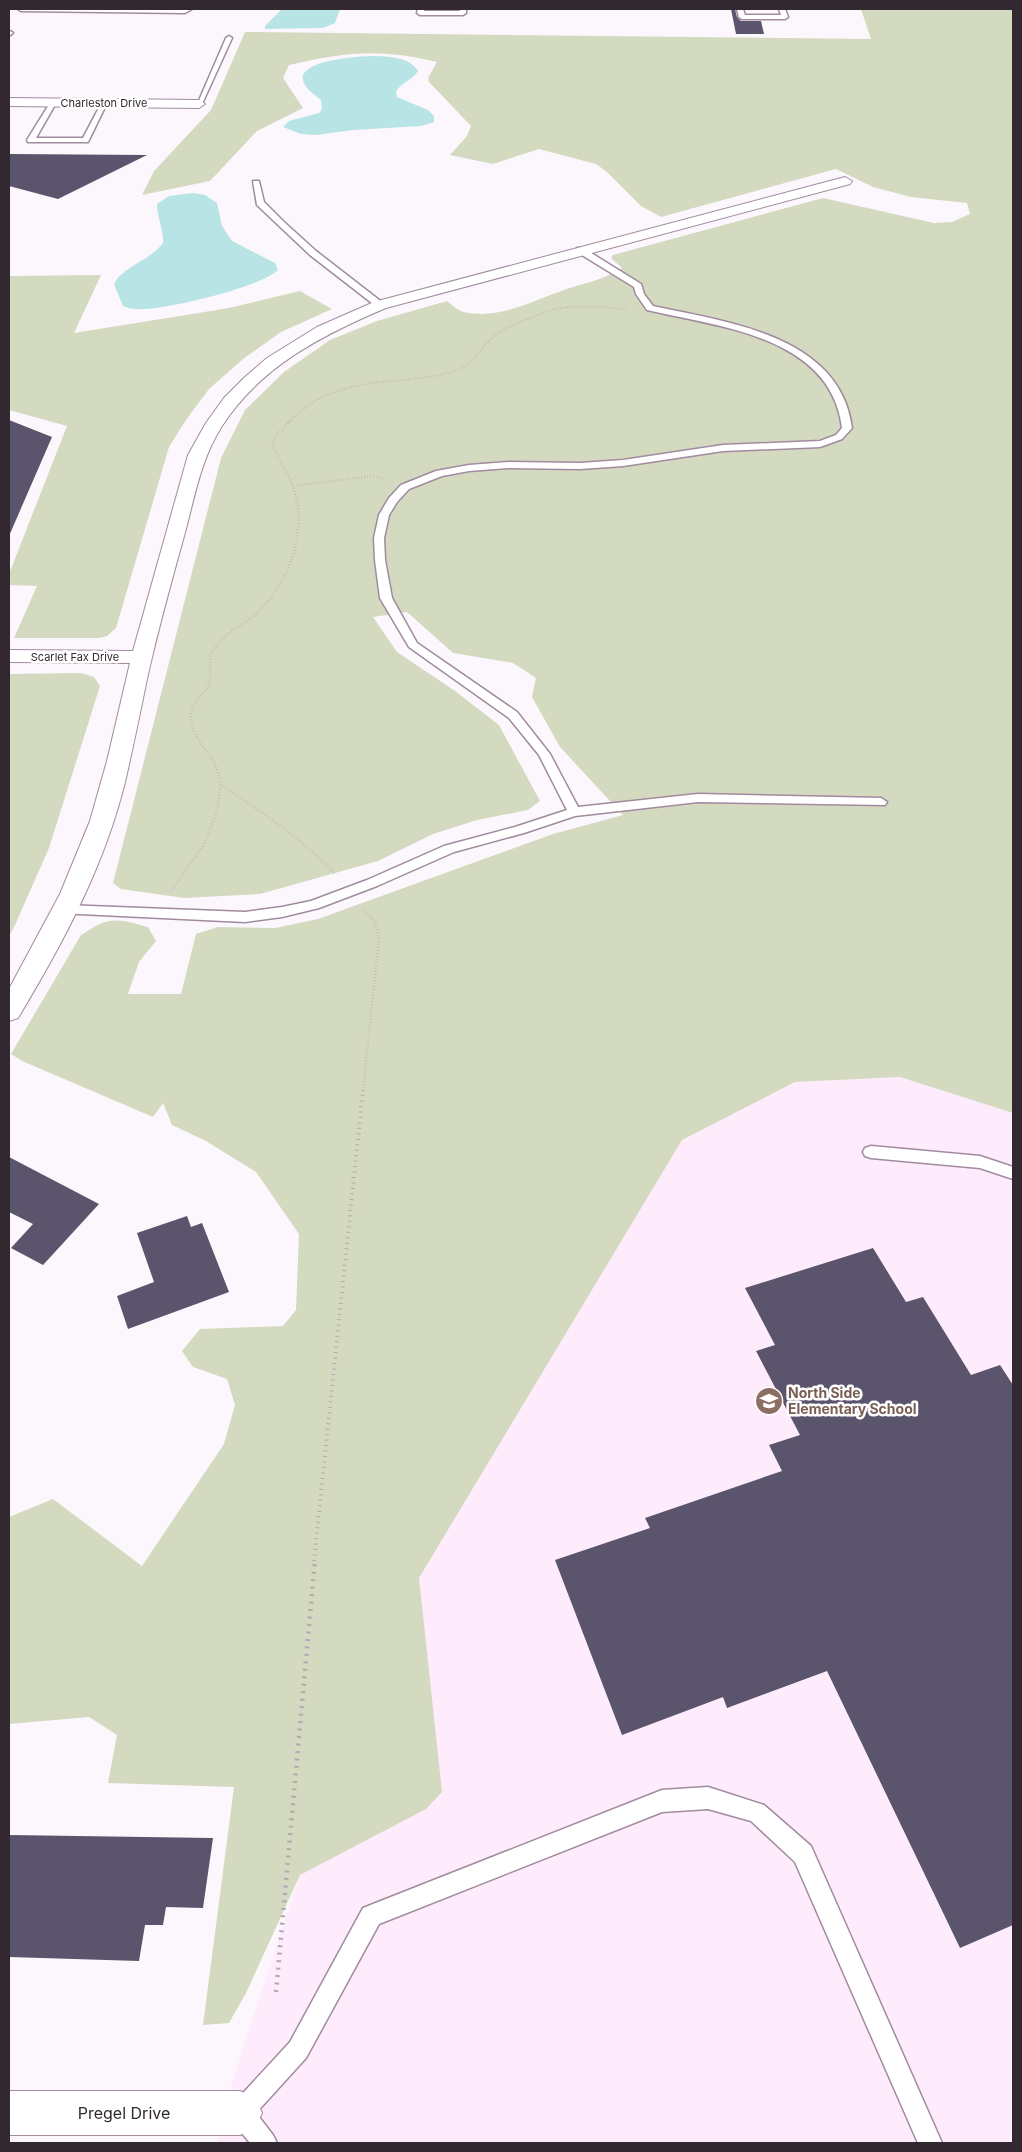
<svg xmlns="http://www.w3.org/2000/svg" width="1022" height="2152" font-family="Inter,sans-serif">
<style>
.built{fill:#feebfc}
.green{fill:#d4dac0}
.water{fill:#b8e4e6}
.building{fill:#5a546c}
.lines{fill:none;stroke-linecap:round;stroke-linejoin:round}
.lane-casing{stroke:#a18b9f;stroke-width:3}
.street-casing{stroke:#a18b9f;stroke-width:2}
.path-far3{stroke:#b1abb1;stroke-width:2;stroke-dasharray:0.5 2;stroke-linecap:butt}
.path-far2{stroke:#b1abb1;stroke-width:2.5;stroke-dasharray:0.5 2.5;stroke-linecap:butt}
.path-far1{stroke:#b1abb1;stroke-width:4;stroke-dasharray:1 4.5;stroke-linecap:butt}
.path{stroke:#b1abb1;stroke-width:4.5;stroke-dasharray:2 5.5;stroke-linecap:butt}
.lane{fill:#fff;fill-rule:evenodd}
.street{fill:#fff;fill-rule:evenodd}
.labels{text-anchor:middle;stroke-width:5;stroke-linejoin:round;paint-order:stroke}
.far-street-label{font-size:11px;fill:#312830;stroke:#fff}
.education-label{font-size:14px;font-weight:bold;fill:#785e54;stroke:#fff;text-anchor:start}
.near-street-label{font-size:16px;fill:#312830;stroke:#fff}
</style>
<rect width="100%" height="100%" fill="#fcf7fc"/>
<!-- built -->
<path class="built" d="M900,1077L1013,1113V2143H217L220,2120L369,1662L682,1140L795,1082Z"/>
<!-- green -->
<g class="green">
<path d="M861,9H1013V1113L900,1077L795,1082L682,1140L419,1578L442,1792L426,1809L300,1875L246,1993L229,2023L203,2025L234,1787L108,1783L117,1735L89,1717L9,1724V1517L53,1499L142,1566L224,1444L235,1405L227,1379L193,1367L182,1351L200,1329L283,1326L296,1310L299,1234L256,1172L206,1141L172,1125L163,1103L153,1117L22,1061L11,1054L81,935C109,916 116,918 148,927L156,941L139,962L128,994H181L196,934L218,927L275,928L318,919L553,834L623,815L560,747L532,697L536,678L513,663L453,653L407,612L373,617L397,652L455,691L499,725L540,801L528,810L477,820L433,834L378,861L260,894L184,898L121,889L113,883L221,458L245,410L284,372L330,340L377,321L447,301C452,305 458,310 463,312C499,320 532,301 564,290C587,282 601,281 622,268L611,258L613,255L823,198L934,223L952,222L970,214L967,203L911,197L873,187L836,169L661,217L641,206L607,172L596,164L539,149L493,164L450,155L467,136L471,126L429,82L428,78L437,62C378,48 347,52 289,65L283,78L303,108L257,131L210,181L142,195L154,171L211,110L245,32L871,39Z"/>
<path d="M101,275L74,333L229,308L300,291L332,309L281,332L243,359L209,389L186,420L169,447L116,628L107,636L99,638H14L37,586L9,585V574L67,426L9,410V276Z"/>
<path d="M81,673L94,677L100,686L49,848L15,925L9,936V674Z"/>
</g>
<!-- water -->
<g class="water">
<path d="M282,9H340L335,23L323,28L265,29V26Z"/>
<path d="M376,56C390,57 410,57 418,71C413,80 401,82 396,92L397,97L428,110L434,116V122L421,126L353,130L316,135L301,134L283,127L289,121L319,113L322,109L321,100C315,95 304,88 303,80C299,59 363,56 376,56Z"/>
<path d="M193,193L205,195L217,203L222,226L232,241L275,263L278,270C262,287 159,312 134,309C130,309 127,307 123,306L114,284C122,267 151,260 163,243C164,230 157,218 157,204L169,196Z"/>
</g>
<!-- building -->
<g class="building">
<path d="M731,9H735L737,17L741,21H761L764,34H736Z"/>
<path d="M9,154L147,155L58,199L9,186Z"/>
<path d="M9,420L52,437L9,536Z"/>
<path d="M9,1157L99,1204L43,1265L11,1248L33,1224L9,1212Z"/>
<path d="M187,1216L191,1227L202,1223L229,1292L128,1329L117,1296L154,1282L137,1233Z"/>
<path d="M873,1248L906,1302L923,1297L971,1375L1000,1365L1013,1385V1925L960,1948L827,1671L727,1708L723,1697L622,1735L555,1560L650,1528L645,1518L782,1471L769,1445L800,1435L756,1351L775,1345L745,1288Z"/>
<path d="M9,1835L213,1838L203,1908L166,1907L163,1925H145L139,1961L9,1957Z"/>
</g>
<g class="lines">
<!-- lane casing -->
<g class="lane-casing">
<g id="lane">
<path d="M18,9H192L185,13L21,11Z"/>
<path d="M418,9H424V11H460V9H466V13L463,15H420L417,13Z"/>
<path d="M737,9H743L745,15H781L779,9H785L788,17L785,19H742L739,17Z"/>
<path d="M9,31L12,32L13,33L9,36Z"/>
<path d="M229,36L232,38L202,104L197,105L226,38Z"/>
<path d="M53,101L56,103L36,138H83L102,102L107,103L88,142H28L27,140L50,103Z"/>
<path d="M253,181H259L264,202L284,222L316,251L383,303V307H377L310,255L257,205Z"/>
<path d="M577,248H583L641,284L644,294L653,306C727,322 840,335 852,428L842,439L820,447L723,451L623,466L580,469L508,468L469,471L442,476L409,489L397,502L389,515L384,538L385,560L392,598L417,643L517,712L550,754L578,807L698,794L881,798L887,802L885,805L698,802L575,816L524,833L454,852L377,886L319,908L282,917L245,922L59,913L57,910L59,907L64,905L245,912L282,907L311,901L367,880L444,846L515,827L567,810L539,755L509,718L409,647L380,598L375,560L374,538L379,515L389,498L401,485L436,471L469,465L508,462L580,463L623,460L723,445L820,441L836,435L842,428C831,336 719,327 647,310L636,294L634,287L577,252Z"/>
<path d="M871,1146L980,1156L1013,1167V1179L980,1168L871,1158L865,1156L863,1152L865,1148Z"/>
<path d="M708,1787L764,1805L811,1846L942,2143H918L795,1862L751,1821L708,1809L662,1812L379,1924L306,2058L256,2113L273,2135L277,2143H250L232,2121L228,2113L232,2105L290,2042L363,1908L662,1790Z"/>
</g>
</g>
<!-- street casing -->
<g class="street-casing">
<g id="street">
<path d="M9,98L199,100L205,104L199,108L9,106Z"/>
<path d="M845,177L852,181L850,184L386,308C322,335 260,367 222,426C202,457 195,494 186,529C172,579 158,629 147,679C140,713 133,748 125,782C104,867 63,943 18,1018L9,1021V989L60,894L90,821L107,761L130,663L9,662V650L133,651L188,455L206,423L224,398L245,377L267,358L317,327L374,302Z"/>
<path d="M9,2091H240L255,2098L262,2113L255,2128L240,2135H9Z"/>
</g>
</g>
<!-- path-far3 -->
<path class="path-far3" d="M289,422C335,374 391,386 449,373C472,368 480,347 498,333C506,327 516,324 525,320C534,317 542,313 550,310C574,304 602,307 626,309"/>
<!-- path-far2 -->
<g class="path-far2">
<path d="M290,421L275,437L273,445C278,459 288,472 293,486C308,530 291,579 259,611C245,625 220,635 211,654C208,662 212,672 210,680C207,695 189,702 191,720C193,738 209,751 216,767C218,772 219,779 221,785C260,811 303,839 335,874"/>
<path d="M293,486L374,476L383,479"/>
<path d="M170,893L204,844L216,815L221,785"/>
<path d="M363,1091L379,939L375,922L364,910"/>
</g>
<!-- path-far1 -->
<path class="path-far1" d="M314,1561L363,1090"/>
<!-- path -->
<path class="path" d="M276,1992L315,1560"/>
<!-- lane -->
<use href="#lane" class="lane"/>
<!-- street -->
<use href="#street" class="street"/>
</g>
<!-- icons -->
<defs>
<g id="school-disc" transform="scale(1.4375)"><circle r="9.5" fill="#8d6e63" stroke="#fff"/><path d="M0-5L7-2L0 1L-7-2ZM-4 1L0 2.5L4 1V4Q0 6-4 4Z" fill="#fff"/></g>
</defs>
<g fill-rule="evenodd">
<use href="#school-disc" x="769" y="1401"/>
</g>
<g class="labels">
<!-- far-street labels -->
<g class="far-street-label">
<text x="104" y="107">Charleston Drive</text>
<text x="75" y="661">Scarlet Fax Drive</text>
</g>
<!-- education labels -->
<g class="education-label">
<text x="788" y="1398">North Side<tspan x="788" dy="16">Elementary School</tspan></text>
</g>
<!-- near-street labels -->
<g class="near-street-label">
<text x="124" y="2119">Pregel Drive</text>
</g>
</g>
<!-- border -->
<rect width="1022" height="2152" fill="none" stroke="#312830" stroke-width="20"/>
</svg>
